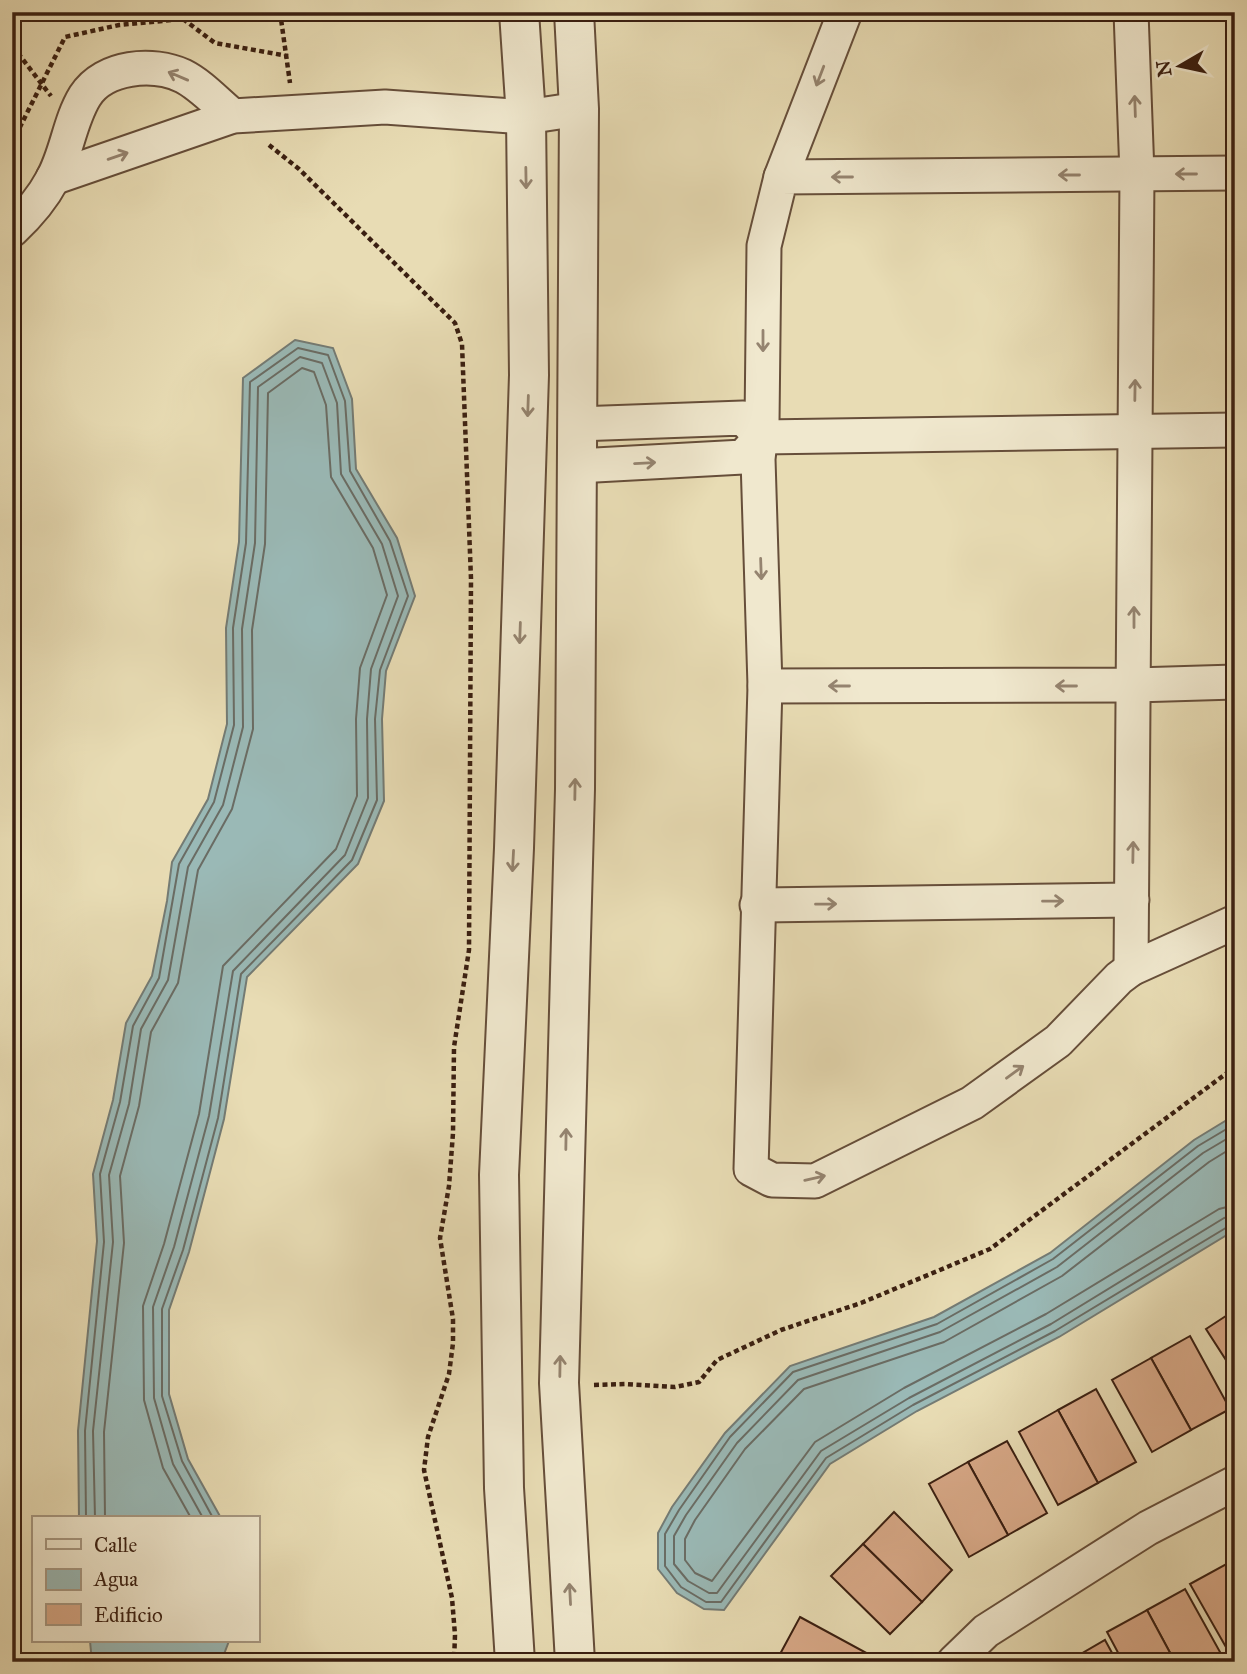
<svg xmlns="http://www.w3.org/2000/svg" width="1247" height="1674" font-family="'IM FELL Great Primer',serif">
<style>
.water{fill:#9ab9b6;stroke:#747b74;stroke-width:2}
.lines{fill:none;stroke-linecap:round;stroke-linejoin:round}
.shore{stroke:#6a6c64;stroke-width:2}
.building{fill:#d8a988;stroke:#3a1f11;stroke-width:2}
.minor-casing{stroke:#664e3a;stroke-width:37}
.tertiary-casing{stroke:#664e3a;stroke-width:42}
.path{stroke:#3a1f11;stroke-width:4.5;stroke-dasharray:5 3.5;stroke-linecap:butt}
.minor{stroke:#f0e8ce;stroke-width:33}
.tertiary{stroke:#f0e8ce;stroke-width:38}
.oneway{stroke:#958470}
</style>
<rect width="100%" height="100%" fill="#e8dcb4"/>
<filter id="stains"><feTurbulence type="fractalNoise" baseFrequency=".00286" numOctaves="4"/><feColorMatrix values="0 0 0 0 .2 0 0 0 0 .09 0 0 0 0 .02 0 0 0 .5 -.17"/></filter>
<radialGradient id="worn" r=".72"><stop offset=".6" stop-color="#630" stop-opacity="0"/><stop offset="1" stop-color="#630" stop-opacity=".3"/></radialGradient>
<!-- water -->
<g class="water">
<path d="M295,340L333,348L352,399L356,469L397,538L415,596L386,671L382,719L384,801L358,864L247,977L224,1119L189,1252L169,1310V1394L188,1459L221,1518H79L78,1431L97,1241L93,1174L113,1100L126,1023L152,976L167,901L172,862L208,799L227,724L226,628L239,542L243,378Z"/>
<path d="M1235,1115V1230L1059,1337L917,1411L830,1464L724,1610L704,1609L677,1593L658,1569V1533L672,1507L725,1433L790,1366L934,1317L1050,1253L1194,1140Z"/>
<path d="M90,1641H229L221,1662H92Z"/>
</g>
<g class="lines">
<!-- shore -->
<g class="shore">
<path d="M1235,1124L1198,1146L1053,1259L937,1324L793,1372L730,1437L679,1510L665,1534V1566L681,1587L706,1602H721L826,1458L913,1405L1055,1331L1229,1226L1235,1225"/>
<path d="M1235,1134L1203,1153L1057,1267L940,1332L798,1380L737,1443L686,1515L674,1536V1564L688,1581L709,1593H717L821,1451L909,1398L1051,1324L1224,1218L1235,1216"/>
<path d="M1235,1146L1209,1162L1062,1276L944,1342L804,1389L745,1449L695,1520L685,1539V1560L695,1573L712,1581L815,1442L904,1388L1046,1314L1219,1209L1235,1205"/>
<path d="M86,1518L85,1431L104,1242L100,1174L120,1102L133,1026L159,978L179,864L214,802L234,725L233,628L246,543L250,382L298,348L328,355L345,401L350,471L390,541L408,596L380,670L375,719L377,800L352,860L241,974L218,1118L183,1250L162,1309V1396L182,1461L213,1518"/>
<path d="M95,1518L93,1431L113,1242L109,1175L129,1104L141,1029L168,980L188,867L223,805L243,727L242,629L255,543L258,387L300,357L322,363L337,403L341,474L382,544L398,596L371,669L367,719L368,798L345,855L233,971L209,1116L174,1247L153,1307L154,1398L173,1464L203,1518"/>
<path d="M105,1518L104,1432L124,1243L120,1176L139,1106L151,1032L178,983L198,870L232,809L253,729L252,630L265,544L268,393L302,368L314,372L326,405L331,477L373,548L387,595L360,668L356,719L357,796L336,849L223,966L199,1114L164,1244L143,1306L144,1400L163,1468L191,1518"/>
</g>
</g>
<!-- building -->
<g class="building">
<path d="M1235,1310V1374L1206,1329Z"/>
<path d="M1190,1336L1230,1409L1191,1430L1151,1358Z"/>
<path d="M1151,1358L1191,1430L1152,1452L1112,1380Z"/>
<path d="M1096,1389L1136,1462L1098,1483L1058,1410Z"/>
<path d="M1058,1410L1098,1483L1058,1505L1019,1432Z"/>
<path d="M1007,1441L1047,1513L1008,1535L968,1462Z"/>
<path d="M968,1462L1008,1535L969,1557L929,1484Z"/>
<path d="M894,1512L952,1570L922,1602L863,1544Z"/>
<path d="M863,1544L922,1602L890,1634L831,1576Z"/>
<path d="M1230,1562L1235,1571V1654L1231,1656L1190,1584Z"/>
<path d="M1185,1589L1225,1661L1224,1662H1175L1147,1610Z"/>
<path d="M1147,1610L1175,1662H1123L1107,1632Z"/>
<path d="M800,1617L872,1656L870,1662H789L779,1656Z"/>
<path d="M1105,1640L1117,1662H1067Z"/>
</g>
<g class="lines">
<!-- minor casing -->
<g class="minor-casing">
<g id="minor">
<path d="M1131,12L1137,174L1131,969"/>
<path d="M1235,173L781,177L764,246L762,423L758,459L765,686L751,1169L772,1180L815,1181L972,1103L1058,1041L1119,978L1131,969L1235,922"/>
<path d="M781,177L845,12"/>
<path d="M53,178L233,116L385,107L526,117L579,109"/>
<path d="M12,230C28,215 42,199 52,180C67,154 69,122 85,96C104,66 153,62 183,76C201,85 217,103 233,116"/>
<path d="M577,424L743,418L761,437"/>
<path d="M577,466L743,457L761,437L1235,430"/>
<path d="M765,686L1135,685L1235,682"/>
<path d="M757,905L1132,900"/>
<path d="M954,1662L986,1631L1148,1528L1235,1483"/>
</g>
</g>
<!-- tertiary casing -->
<g class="tertiary-casing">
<g id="tertiary">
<path d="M574,12L579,109L575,789L559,1383L575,1662"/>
<path d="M515,1662L504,1488L499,1175L514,848L529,375L526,117L519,12"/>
</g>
</g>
<!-- path -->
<g class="path">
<path d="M14,12V48L51,96"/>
<path d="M280,12L290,83"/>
<path d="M12,143L65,37L119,25L183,19L215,43L288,56"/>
<path d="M269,145L299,169L455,323L462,344L471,579L469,950L454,1047L453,1133L449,1186L440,1238L453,1319V1343L449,1374L428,1437L424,1470L452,1598L455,1635L454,1662"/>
<path d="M594,1385L625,1384L675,1387L699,1382L717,1360L781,1330L861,1303L990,1249L1235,1067"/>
</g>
<!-- minor -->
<use href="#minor" class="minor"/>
<!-- tertiary -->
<use href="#tertiary" class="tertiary"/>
</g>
<!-- one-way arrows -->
<defs><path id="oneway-shaft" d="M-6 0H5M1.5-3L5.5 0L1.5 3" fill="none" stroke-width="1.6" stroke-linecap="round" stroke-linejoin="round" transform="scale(1.75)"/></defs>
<g class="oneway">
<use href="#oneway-shaft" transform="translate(178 76) rotate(-157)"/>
<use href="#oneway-shaft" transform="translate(820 76) rotate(111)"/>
<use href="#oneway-shaft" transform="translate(1135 106) rotate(-92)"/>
<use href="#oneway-shaft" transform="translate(118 156) rotate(-19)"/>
<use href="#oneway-shaft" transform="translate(1186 174) rotate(180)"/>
<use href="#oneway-shaft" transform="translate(1069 175) rotate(180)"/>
<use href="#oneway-shaft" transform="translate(842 177) rotate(180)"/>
<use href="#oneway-shaft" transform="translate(526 178) rotate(89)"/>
<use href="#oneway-shaft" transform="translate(763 341) rotate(90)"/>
<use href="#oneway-shaft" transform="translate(1135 390) rotate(-89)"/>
<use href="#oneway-shaft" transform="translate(528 406) rotate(92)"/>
<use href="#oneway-shaft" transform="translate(645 463) rotate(-3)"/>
<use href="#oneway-shaft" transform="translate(761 569) rotate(88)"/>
<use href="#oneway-shaft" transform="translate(1134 617) rotate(-90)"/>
<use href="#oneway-shaft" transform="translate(520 633) rotate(92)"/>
<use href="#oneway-shaft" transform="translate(839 686) rotate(180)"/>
<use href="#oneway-shaft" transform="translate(1066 686) rotate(180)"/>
<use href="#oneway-shaft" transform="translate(575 789) rotate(-89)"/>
<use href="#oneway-shaft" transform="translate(1133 852) rotate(-89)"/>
<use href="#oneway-shaft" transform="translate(513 861) rotate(93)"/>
<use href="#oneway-shaft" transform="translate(1053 901) rotate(-1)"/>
<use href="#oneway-shaft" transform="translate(826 904) rotate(-1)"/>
<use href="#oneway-shaft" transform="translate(1015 1072) rotate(-36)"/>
<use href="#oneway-shaft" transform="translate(566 1139) rotate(-89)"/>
<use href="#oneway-shaft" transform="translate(815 1178) rotate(-13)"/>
<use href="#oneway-shaft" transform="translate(560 1366) rotate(-89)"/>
<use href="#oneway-shaft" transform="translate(570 1594) rotate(-93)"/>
</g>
<!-- margin -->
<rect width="1247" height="1674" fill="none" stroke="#e8dcb4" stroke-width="42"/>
<rect x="14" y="14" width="1219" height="1646" fill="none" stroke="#3a1f11" stroke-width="3.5"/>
<rect x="21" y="21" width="1205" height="1632" fill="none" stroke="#3a1f11" stroke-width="2"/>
<!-- legend -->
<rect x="32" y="1516" width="228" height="126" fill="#f0e8ce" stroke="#a79882" stroke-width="2"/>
<rect x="46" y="1539" width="35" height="10" fill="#f0e8ce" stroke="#a79882" stroke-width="2"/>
<text x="94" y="1552" font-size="21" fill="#3a1f11">Calle</text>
<rect x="46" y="1569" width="35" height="21" fill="#9ab9b6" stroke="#a79882" stroke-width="2"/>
<text x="94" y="1586" font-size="21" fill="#3a1f11">Agua</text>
<rect x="46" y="1604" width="35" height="21" fill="#d8a988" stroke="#a79882" stroke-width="2"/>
<text x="94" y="1622" font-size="21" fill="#3a1f11">Edificio</text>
<!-- north arrow -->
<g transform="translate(1180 66) rotate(261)" stroke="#f0e8ce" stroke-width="5" paint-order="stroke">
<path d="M0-5L12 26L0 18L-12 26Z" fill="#3a1f11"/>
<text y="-10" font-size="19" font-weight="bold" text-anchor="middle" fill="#3a1f11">N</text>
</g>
<rect width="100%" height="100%" filter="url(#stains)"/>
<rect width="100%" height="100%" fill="url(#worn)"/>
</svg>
